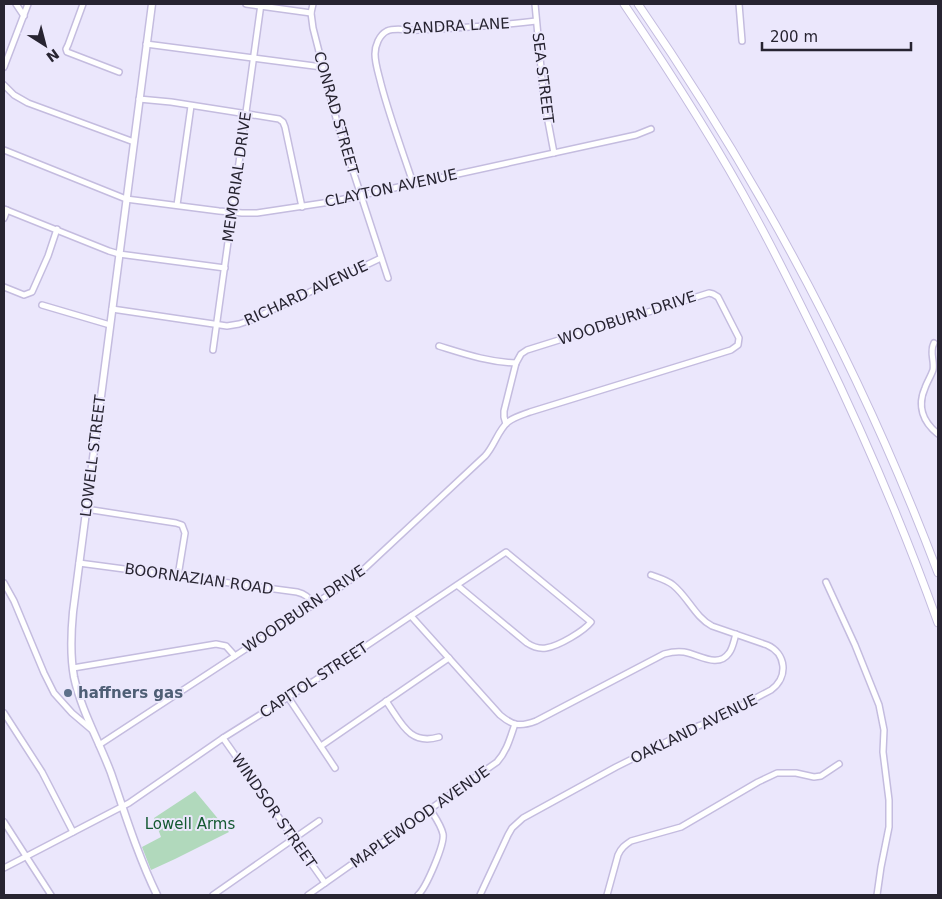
<svg xmlns="http://www.w3.org/2000/svg" width="942" height="899" font-family="'DejaVu Sans',sans-serif">
<style>
.green{fill:#b1d9bc}
.lines{fill:none;stroke-linecap:round;stroke-linejoin:round}
.minor-casing{stroke:#c4bcdf;stroke-width:8}
.major-casing{stroke:#c4bcdf;stroke-width:9}
.highway-casing{stroke:#c4bcdf;stroke-width:9}
.minor{stroke:#fff;stroke-width:5}
.major{stroke:#fff;stroke-width:6}
.highway{stroke:#fff;stroke-width:7}
.service-dot{fill:#5c6f8a;stroke:#ebe7fc;stroke-width:2}
.labels{text-anchor:middle;stroke-width:4;stroke-linejoin:round;paint-order:stroke}
.street-label{font-size:15px;fill:#272431;stroke:#ebe7fc}
.service-label{font-size:15px;font-weight:bold;fill:#4e5e75;stroke:#ebe7fc;text-anchor:start}
.park-label{font-size:15px;fill:#135931;stroke:#ebe7fc}
</style>
<rect width="100%" height="100%" fill="#ebe7fc"/>
<!-- green -->
<path class="green" d="M195,791L229,832L175,859L151,870L142,847L161,837L154,818Z"/>
<g class="lines">
<!-- minor casing -->
<g class="minor-casing">
<g id="minor">
<path d="M16,4L24,16"/>
<path d="M83,4L68,45L66,49L67,52L119,72"/>
<path d="M246,4L311,13"/>
<path d="M313,4L311,13L313,28L337,122L388,278"/>
<path d="M535,4L544,100L554,153"/>
<path d="M739,4L742,41"/>
<path d="M146,44L322,67"/>
<path d="M4,67L28,4"/>
<path d="M4,85L14,95L28,103L134,142"/>
<path d="M139,99L171,102L279,119L283,122L285,127L302,207"/>
<path d="M4,150L126,199L219,211L242,213H257L330,202L636,135L651,129"/>
<path d="M413,183C402,150 390,118 381,84C379,75 375,64 375,54C375,46 379,35 387,31C396,27 408,31 418,30C457,28 497,26 536,21"/>
<path d="M177,205L191,106"/>
<path d="M4,209L109,251L119,254L225,268"/>
<path d="M4,218L7,210"/>
<path d="M4,287L24,295L32,292L48,256L57,229"/>
<path d="M42,305L110,325"/>
<path d="M112,309L227,326L239,324L251,320L381,258"/>
<path d="M934,343C929,352 935,361 933,370C931,376 927,382 925,388C917,406 923,422 938,434"/>
<path d="M439,346C465,354 488,362 516,363"/>
<path d="M213,350L261,4"/>
<path d="M86,509L176,523L182,525L185,533L178,576"/>
<path d="M79,563L297,592C305,594 309,597 313,604"/>
<path d="M826,582L855,645L879,705L884,730L883,752L889,800V827L881,867L877,895"/>
<path d="M4,583L14,601L44,673L54,693L72,713L92,730"/>
<path d="M411,616L500,715C513,726 520,727 536,721L664,654C671,652 677,651 684,652C698,654 718,669 729,653C733,648 734,640 736,634"/>
<path d="M73,668L216,644L226,646L235,656"/>
<path d="M288,697L335,768"/>
<path d="M386,701C401,722 409,746 439,737"/>
<path d="M4,713L42,772L73,832"/>
<path d="M223,738L325,883"/>
<path d="M99,745L342,586L363,570L485,456C495,445 498,430 508,422C514,417 522,415 530,412L731,350L738,345L739,338L718,297L713,294L709,293L527,350L521,354L516,363L504,411V417L506,424"/>
<path d="M321,746L449,658"/>
<path d="M4,822L51,895"/>
<path d="M4,868L129,803L223,738L314,681L506,552L591,622C584,631 559,646 546,648C539,649 533,647 527,643L457,585"/>
<path d="M213,895L319,821"/>
<path d="M308,895L497,762C507,751 510,738 515,724"/>
<path d="M418,895C426,888 445,844 443,834C441,825 435,817 430,809"/>
<path d="M480,895L508,835L512,828L523,818L616,767L698,726L712,721L771,690C789,677 786,653 767,645L712,626C695,617 688,597 673,585C667,580 659,578 651,575"/>
<path d="M607,895L618,855C621,848 625,845 631,841L681,827L758,782L777,773H796L814,777L821,776L839,764"/>
</g>
</g>
<!-- major casing -->
<g class="major-casing">
<path id="major" d="M152,4L73,612C71,633 70,655 74,677C81,710 99,741 111,773C125,814 138,856 157,895"/>
</g>
<!-- highway casing -->
<g class="highway-casing">
<g id="highway">
<path d="M624,4C670,72 716,143 755,216C778,258 799,301 820,344C864,435 904,528 938,623"/>
<path d="M638,4C760,181 862,372 938,573"/>
</g>
</g>
<!-- minor -->
<use href="#minor" class="minor"/>
<!-- major -->
<use href="#major" class="major"/>
<!-- highway -->
<use href="#highway" class="highway"/>
</g>
<!-- markers -->
<circle class="service-dot" cx="68" cy="693" r="5"/>
<g class="labels">
<!-- street labels -->
<g class="street-label">
<text transform="translate(456 26) rotate(-3)" y="5">SANDRA LANE</text>
<text transform="translate(543 78) rotate(83)" y="5">SEA STREET</text>
<text transform="translate(336 113) rotate(74)" y="5">CONRAD STREET</text>
<text transform="translate(237 177) rotate(-82)" y="5">MEMORIAL DRIVE</text>
<text transform="translate(391 188) rotate(-12)" y="5">CLAYTON AVENUE</text>
<text transform="translate(306 293) rotate(-25)" y="5">RICHARD AVENUE</text>
<text transform="translate(627 318) rotate(-18)" y="5">WOODBURN DRIVE</text>
<text transform="translate(93 456) rotate(-83)" y="5">LOWELL STREET</text>
<text transform="translate(199 579) rotate(8)" y="5">BOORNAZIAN ROAD</text>
<text transform="translate(304 609) rotate(-34)" y="5">WOODBURN DRIVE</text>
<text transform="translate(314 680) rotate(-33)" y="5">CAPITOL STREET</text>
<text transform="translate(694 729) rotate(-26)" y="5">OAKLAND AVENUE</text>
<text transform="translate(274 811) rotate(55)" y="5">WINDSOR STREET</text>
<text transform="translate(420 817) rotate(-35)" y="5">MAPLEWOOD AVENUE</text>
</g>
<!-- service labels -->
<g class="service-label">
<text x="78" y="698">haffners gas</text>
</g>
<!-- park labels -->
<g class="park-label">
<text x="190" y="829">Lowell Arms</text>
</g>
</g>
<!-- border -->
<rect width="942" height="899" fill="none" stroke="#272431" stroke-width="10"/>
<!-- north arrow -->
<g transform="translate(45 45) rotate(144)" stroke="#ebe7fc" stroke-width="4" paint-order="stroke">
<path d="M0-4L9 19L0 12L-9 19Z" fill="#272431"/>
<text y="-8" font-size="14" font-weight="bold" text-anchor="middle" fill="#272431">N</text>
</g>
<!-- scale -->
<path d="M762 42v8h149v-8" fill="none" stroke="#272431" stroke-width="2.5"/>
<text x="770" y="42" font-size="15" fill="#272431" stroke="#ebe7fc" stroke-width="4" paint-order="stroke">200 m</text>
</svg>
